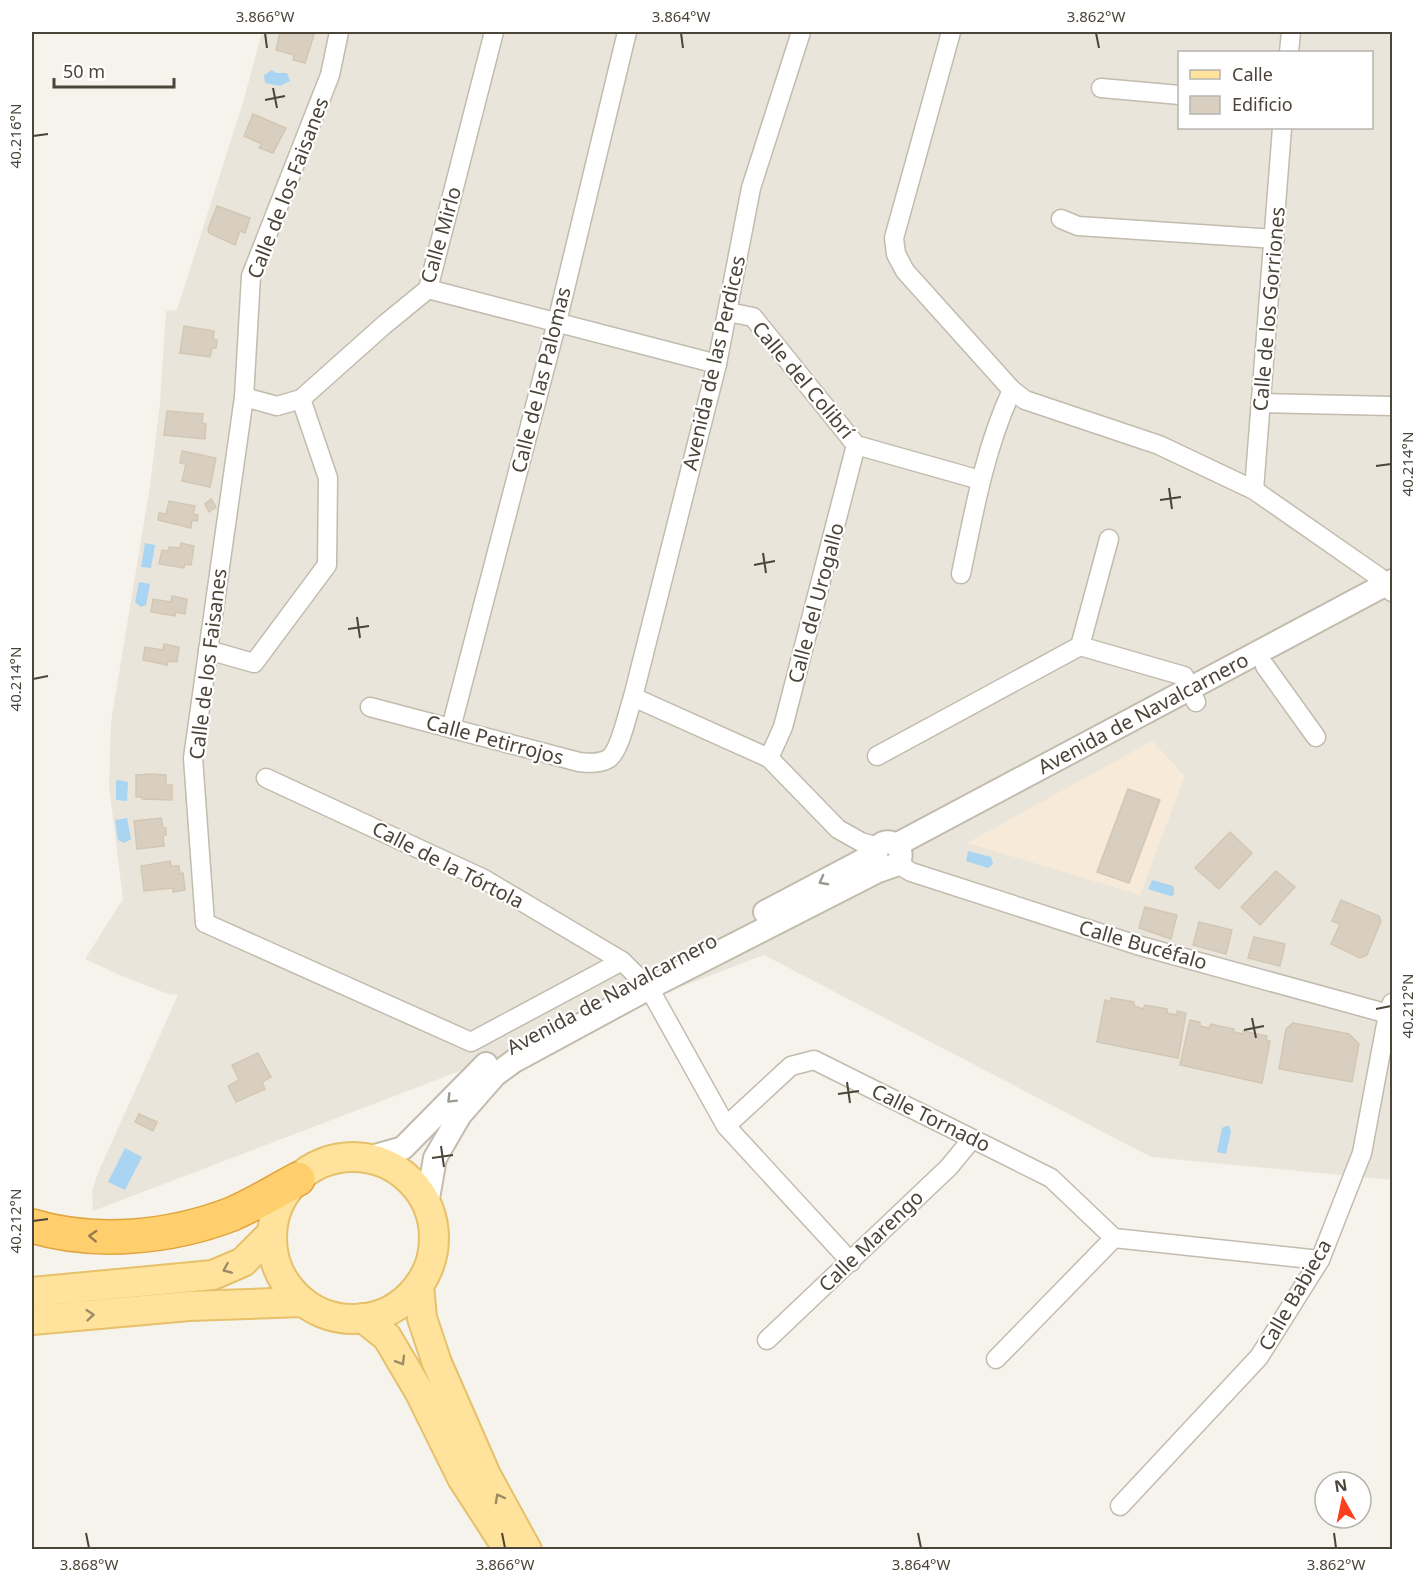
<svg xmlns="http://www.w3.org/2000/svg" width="1424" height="1581" font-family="'Noto Sans',sans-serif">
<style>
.residential{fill:#eae5da;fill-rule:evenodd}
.commercial{fill:#f7ead8}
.water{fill:#a9d4f2}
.building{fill:#d8cfc1;stroke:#d3c7b4;stroke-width:1.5}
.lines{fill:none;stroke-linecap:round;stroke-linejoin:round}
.minor-casing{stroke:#c2bbae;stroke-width:21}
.tertiary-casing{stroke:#c2bbae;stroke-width:26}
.primary-casing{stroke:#e6c16a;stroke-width:32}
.motorway-casing{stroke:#e0a43c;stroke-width:36}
.minor{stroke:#fff;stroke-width:18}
.tertiary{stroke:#fff;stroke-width:22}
.primary{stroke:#ffe39c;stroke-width:28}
.motorway{stroke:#ffcf6e;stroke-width:33}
.oneway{stroke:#9c9892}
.oneway2{stroke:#937c4e}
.oneway3{stroke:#9c8c66}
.ticks{fill:none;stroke:#4b4439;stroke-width:2}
.labels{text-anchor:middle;stroke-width:4.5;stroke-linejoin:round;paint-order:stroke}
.street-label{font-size:20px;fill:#4b4439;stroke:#fff}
.neatline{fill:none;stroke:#4b4439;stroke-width:2}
.ticks-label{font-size:15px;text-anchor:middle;fill:#4b4439}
</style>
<rect width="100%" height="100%" fill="#f6f3ec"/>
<!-- residential -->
<path class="residential" d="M262,32H1392V1180L1151,1157L764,955L93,1211L92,1191L98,1173L178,995L168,994L115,973L85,959L123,899L109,786L111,722L150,486L160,403L166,311L177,310L244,99ZM1180,52H1372V128H1180Z"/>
<!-- commercial -->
<path class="commercial" d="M1152,741L1185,776L1140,895L967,843Z"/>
<!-- water -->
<g class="water">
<path d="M272,70L276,73H287L290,81L280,86L265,83L264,75Z"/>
<path d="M145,543L155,545L151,568L141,567Z"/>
<path d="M139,582L150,584L146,605L141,607L135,602Z"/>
<path d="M118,780L128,782L127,801L116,800V781Z"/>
<path d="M127,818L131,839L124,843L118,840L115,820Z"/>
<path d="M968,851L991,857L993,864L988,868L966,861Z"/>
<path d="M1152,880L1173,886L1174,889V895L1170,896L1148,889Z"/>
<path d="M1226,1126H1229L1231,1132L1226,1154L1217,1152L1222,1128Z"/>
<path d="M125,1148L142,1157L125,1190L108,1182Z"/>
</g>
<!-- building -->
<g class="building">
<path d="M280,32H298L314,35L305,63L293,60L294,55L276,50Z"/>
<path d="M253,114L286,128L273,153L259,148L262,144L244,136Z"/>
<path d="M217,206L250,218L245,233L240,231L235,245L209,233L208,229Z"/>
<path d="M184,326L214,331L213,339L217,340L216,348H212L210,357L180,353Z"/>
<path d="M167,411L203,414L202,423L206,424L205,439L164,435Z"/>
<path d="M182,451L216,458L210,487L182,481L186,464L180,463Z"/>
<path d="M211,499L216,507L209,512L205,504Z"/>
<path d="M169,501L195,506L193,514L198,515L197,521L192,520L191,528L158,520L159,513L166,514Z"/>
<path d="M181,543L194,546L191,565L185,564L184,568L159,564L162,550L168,551L169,547L180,548Z"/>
<path d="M172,596L187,599L185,614L176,612L175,616L151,612L153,599L171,602Z"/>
<path d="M164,644L179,647L177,662L168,661L167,665L143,660L145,647L163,650Z"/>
<path d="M151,774L166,775V785H172V800L142,799V797H136V775Z"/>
<path d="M1128,789L1160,800L1129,883L1097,872Z"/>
<path d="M161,818L163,828H166V835L163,836L164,846L137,849L134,821Z"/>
<path d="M1230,832L1252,853L1219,889L1195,868Z"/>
<path d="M170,861L171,866H179L180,874L183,873L185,890L173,892V888L144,891L141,866Z"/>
<path d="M1276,871L1295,887L1260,925L1241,907Z"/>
<path d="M1341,900L1379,916L1381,921L1367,955L1360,958L1331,944L1340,924L1332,921Z"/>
<path d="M1145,907L1177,915L1171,939L1139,928Z"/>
<path d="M1199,922L1232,930L1226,954L1193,945Z"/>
<path d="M1254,937L1285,944L1280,966L1248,958Z"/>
<path d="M1111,998L1134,1002V1006L1143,1009L1145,1005L1167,1009V1013L1177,1015V1011L1186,1013L1178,1058L1097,1042L1105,1000L1111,1002Z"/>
<path d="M1190,1020L1200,1022V1026L1209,1028L1211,1024L1234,1029V1032L1243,1034V1031L1267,1036L1266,1040L1270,1041L1262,1083L1180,1065Z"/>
<path d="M1293,1023L1349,1034L1359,1044L1352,1082L1279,1069L1286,1029Z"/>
<path d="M258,1053L271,1077L262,1082L265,1089L236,1102L228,1086L239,1080L232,1065Z"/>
<path d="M139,1114L157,1122L153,1131L135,1122Z"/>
</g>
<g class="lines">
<!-- minor casing -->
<g class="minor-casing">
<g id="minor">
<path d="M339,32L330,75L251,276L244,397L193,758L205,923L471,1042L622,961"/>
<path d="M951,32L894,238L896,254L905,271L1012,390L1025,400L1159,445L1254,490L1379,577L1392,592"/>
<path d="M1289,52L1291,32"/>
<path d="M1101,88L1180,95"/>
<path d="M1061,219L1078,226L1275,239"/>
<path d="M428,289L717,364"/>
<path d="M728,312L753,317L856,445L980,480"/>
<path d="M244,397L277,406L301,399L384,325L428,289L494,32"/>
<path d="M1261,403L1392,406"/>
<path d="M1254,490L1282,128"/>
<path d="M961,574C974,511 985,448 1012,390"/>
<path d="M1080,646L1109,539"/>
<path d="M208,650L254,663L327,565L328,478L301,399"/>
<path d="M1265,666L1316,737"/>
<path d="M633,697L769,758L838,829L861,842L878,847"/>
<path d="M370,707L579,762C588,763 599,764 608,759C620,752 628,711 633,697L717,364L751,188L801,32"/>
<path d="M451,728L557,322L627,32"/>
<path d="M877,756L1080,646L1184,676L1196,702"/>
<path d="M769,758L783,727L856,445"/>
<path d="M266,778L484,879L622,961L649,988L726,1126"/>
<path d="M898,864L911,872L1137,945L1392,1015"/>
<path d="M851,1262L726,1126L791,1066L814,1060L1051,1178L1114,1238L1320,1260"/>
<path d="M767,1340L949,1167L972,1139"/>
<path d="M996,1359L1114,1238"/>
<path d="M1120,1506L1259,1357L1320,1260L1362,1153L1388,1014L1392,1003"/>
</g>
</g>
<!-- tertiary casing -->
<g class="tertiary-casing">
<g id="tertiary">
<path id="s1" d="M896,845L1392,581"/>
<path d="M765,912L875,854"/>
<path d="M368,1158L403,1148L486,1064"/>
<path d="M427,1204L435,1158L460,1115L495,1075L514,1061L649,988L878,871L898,864C911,839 870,832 877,862L885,868"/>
</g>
</g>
<!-- primary casing -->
<g class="primary-casing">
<g id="primary">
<circle cx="353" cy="1238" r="81"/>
<path d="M419,1285L422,1318L437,1363L486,1475L527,1550"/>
<path d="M32,1292L213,1275L243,1262L272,1233"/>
<path d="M363,1318L387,1337L420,1393L462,1478L504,1543"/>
<path d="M32,1320L189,1306L303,1302"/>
</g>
</g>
<!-- motorway casing -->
<g class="motorway-casing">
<path id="motorway" d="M32,1226C95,1245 170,1238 232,1214C255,1204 276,1191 298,1179"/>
</g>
<!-- minor -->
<use href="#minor" class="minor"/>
<!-- tertiary -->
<use href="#tertiary" class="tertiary"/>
<!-- primary -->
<use href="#primary" class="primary"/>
<!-- motorway -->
<use href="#motorway" class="motorway"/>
</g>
<!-- one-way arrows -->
<defs><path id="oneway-chevron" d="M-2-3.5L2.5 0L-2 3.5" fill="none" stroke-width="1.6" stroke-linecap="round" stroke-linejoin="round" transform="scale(1.5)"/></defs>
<g class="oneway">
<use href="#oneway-chevron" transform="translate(823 881) rotate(152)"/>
<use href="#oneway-chevron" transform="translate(451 1099) rotate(135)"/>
</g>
<use class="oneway2" href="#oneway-chevron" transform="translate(93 1236) rotate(-177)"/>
<g class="oneway3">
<use href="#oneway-chevron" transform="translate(227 1269) rotate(157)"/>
<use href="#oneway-chevron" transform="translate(90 1315) rotate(-5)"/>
<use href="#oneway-chevron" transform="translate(401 1361) rotate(59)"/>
<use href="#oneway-chevron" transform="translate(499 1498) rotate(-119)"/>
</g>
<!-- ticks -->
<path class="ticks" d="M265,33L267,48M681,33L683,48M1096,33L1099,48M273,88L277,108M265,100L285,96M33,136L48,134M1376,466L1391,464M1169,488L1172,509M1160,500L1181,497M763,553L766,573M754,565L775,561M357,617L360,638M348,629L369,626M33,679L48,676M1376,1009L1391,1006M1252,1018L1256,1038M1244,1030L1264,1026M847,1082L850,1103M838,1094L859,1091M441,1146L444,1167M432,1158L453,1155M33,1221L48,1219M86,1533L89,1548M502,1533L505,1548M918,1533L921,1548M1334,1533L1336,1548"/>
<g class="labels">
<!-- street labels -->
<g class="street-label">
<text transform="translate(288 188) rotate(-69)" y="7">Calle de los Faisanes</text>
<text transform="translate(441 235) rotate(-74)" y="7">Calle Mirlo</text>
<text transform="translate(1269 309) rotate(-85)" y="7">Calle de los Gorriones</text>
<text transform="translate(714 363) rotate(-77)" y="7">Avenida de las Perdices</text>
<text transform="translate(541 380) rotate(-76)" y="7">Calle de las Palomas</text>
<text transform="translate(803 380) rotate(50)" y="7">Calle del Colibrí</text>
<text transform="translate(816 603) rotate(-75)" y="7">Calle del Urogallo</text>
<text transform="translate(208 664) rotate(-83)" y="7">Calle de los Faisanes</text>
<text dy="7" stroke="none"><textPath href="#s1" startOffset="280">Avenida de Navalcarnero</textPath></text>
<text transform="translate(495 740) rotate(15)" y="7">Calle Petirrojos</text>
<text transform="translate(448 865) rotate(27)" y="7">Calle de la Tórtola</text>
<text transform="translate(1143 945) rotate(16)" y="7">Calle Bucéfalo</text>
<text transform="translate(612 994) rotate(-28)" y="7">Avenida de Navalcarnero</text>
<text transform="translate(931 1118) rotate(26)" y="7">Calle Tornado</text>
<text transform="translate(871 1241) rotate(-44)" y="7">Calle Marengo</text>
<text transform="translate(1295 1295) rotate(-60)" y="7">Calle Babieca</text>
</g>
</g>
<!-- border -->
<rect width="1424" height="1581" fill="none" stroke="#ffffff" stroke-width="66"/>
<!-- legend -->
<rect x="1178" y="51" width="195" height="78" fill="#ffffff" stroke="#b7b4b0" stroke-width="1.5"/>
<rect x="1190" y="70" width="30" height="9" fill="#ffe39c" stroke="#b7b4b0" stroke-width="1.5"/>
<text x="1232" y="81" font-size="18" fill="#4b4439">Calle</text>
<rect x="1190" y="96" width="30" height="18" fill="#d8cfc1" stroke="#b7b4b0" stroke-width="1.5"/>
<text x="1232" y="111" font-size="18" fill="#4b4439">Edificio</text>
<!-- north arrow -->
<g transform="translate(1343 1500) rotate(351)"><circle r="28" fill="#ffffff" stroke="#b7b4b0" stroke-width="1.5"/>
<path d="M0-4.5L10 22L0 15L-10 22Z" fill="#fc3f1d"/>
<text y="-9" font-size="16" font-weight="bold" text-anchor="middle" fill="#4b4439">N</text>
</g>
<!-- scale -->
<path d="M54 78v9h120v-9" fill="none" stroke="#4b4439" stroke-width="3"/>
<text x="63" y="78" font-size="18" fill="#4b4439" stroke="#ffffff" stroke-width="4.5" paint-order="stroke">50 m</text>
<rect x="33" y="33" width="1358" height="1515" class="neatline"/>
<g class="ticks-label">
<text x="265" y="22">3.866°W</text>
<text x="681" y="22">3.864°W</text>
<text x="1096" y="22">3.862°W</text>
<text transform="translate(16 136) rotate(-90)" y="5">40.216°N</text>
<text transform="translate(1408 464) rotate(-90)" y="5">40.214°N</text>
<text transform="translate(16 679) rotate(-90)" y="5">40.214°N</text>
<text transform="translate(1408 1006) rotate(-90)" y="5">40.212°N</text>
<text transform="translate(16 1221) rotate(-90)" y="5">40.212°N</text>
<text x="89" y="1570">3.868°W</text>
<text x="505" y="1570">3.866°W</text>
<text x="921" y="1570">3.864°W</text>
<text x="1336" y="1570">3.862°W</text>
</g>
</svg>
